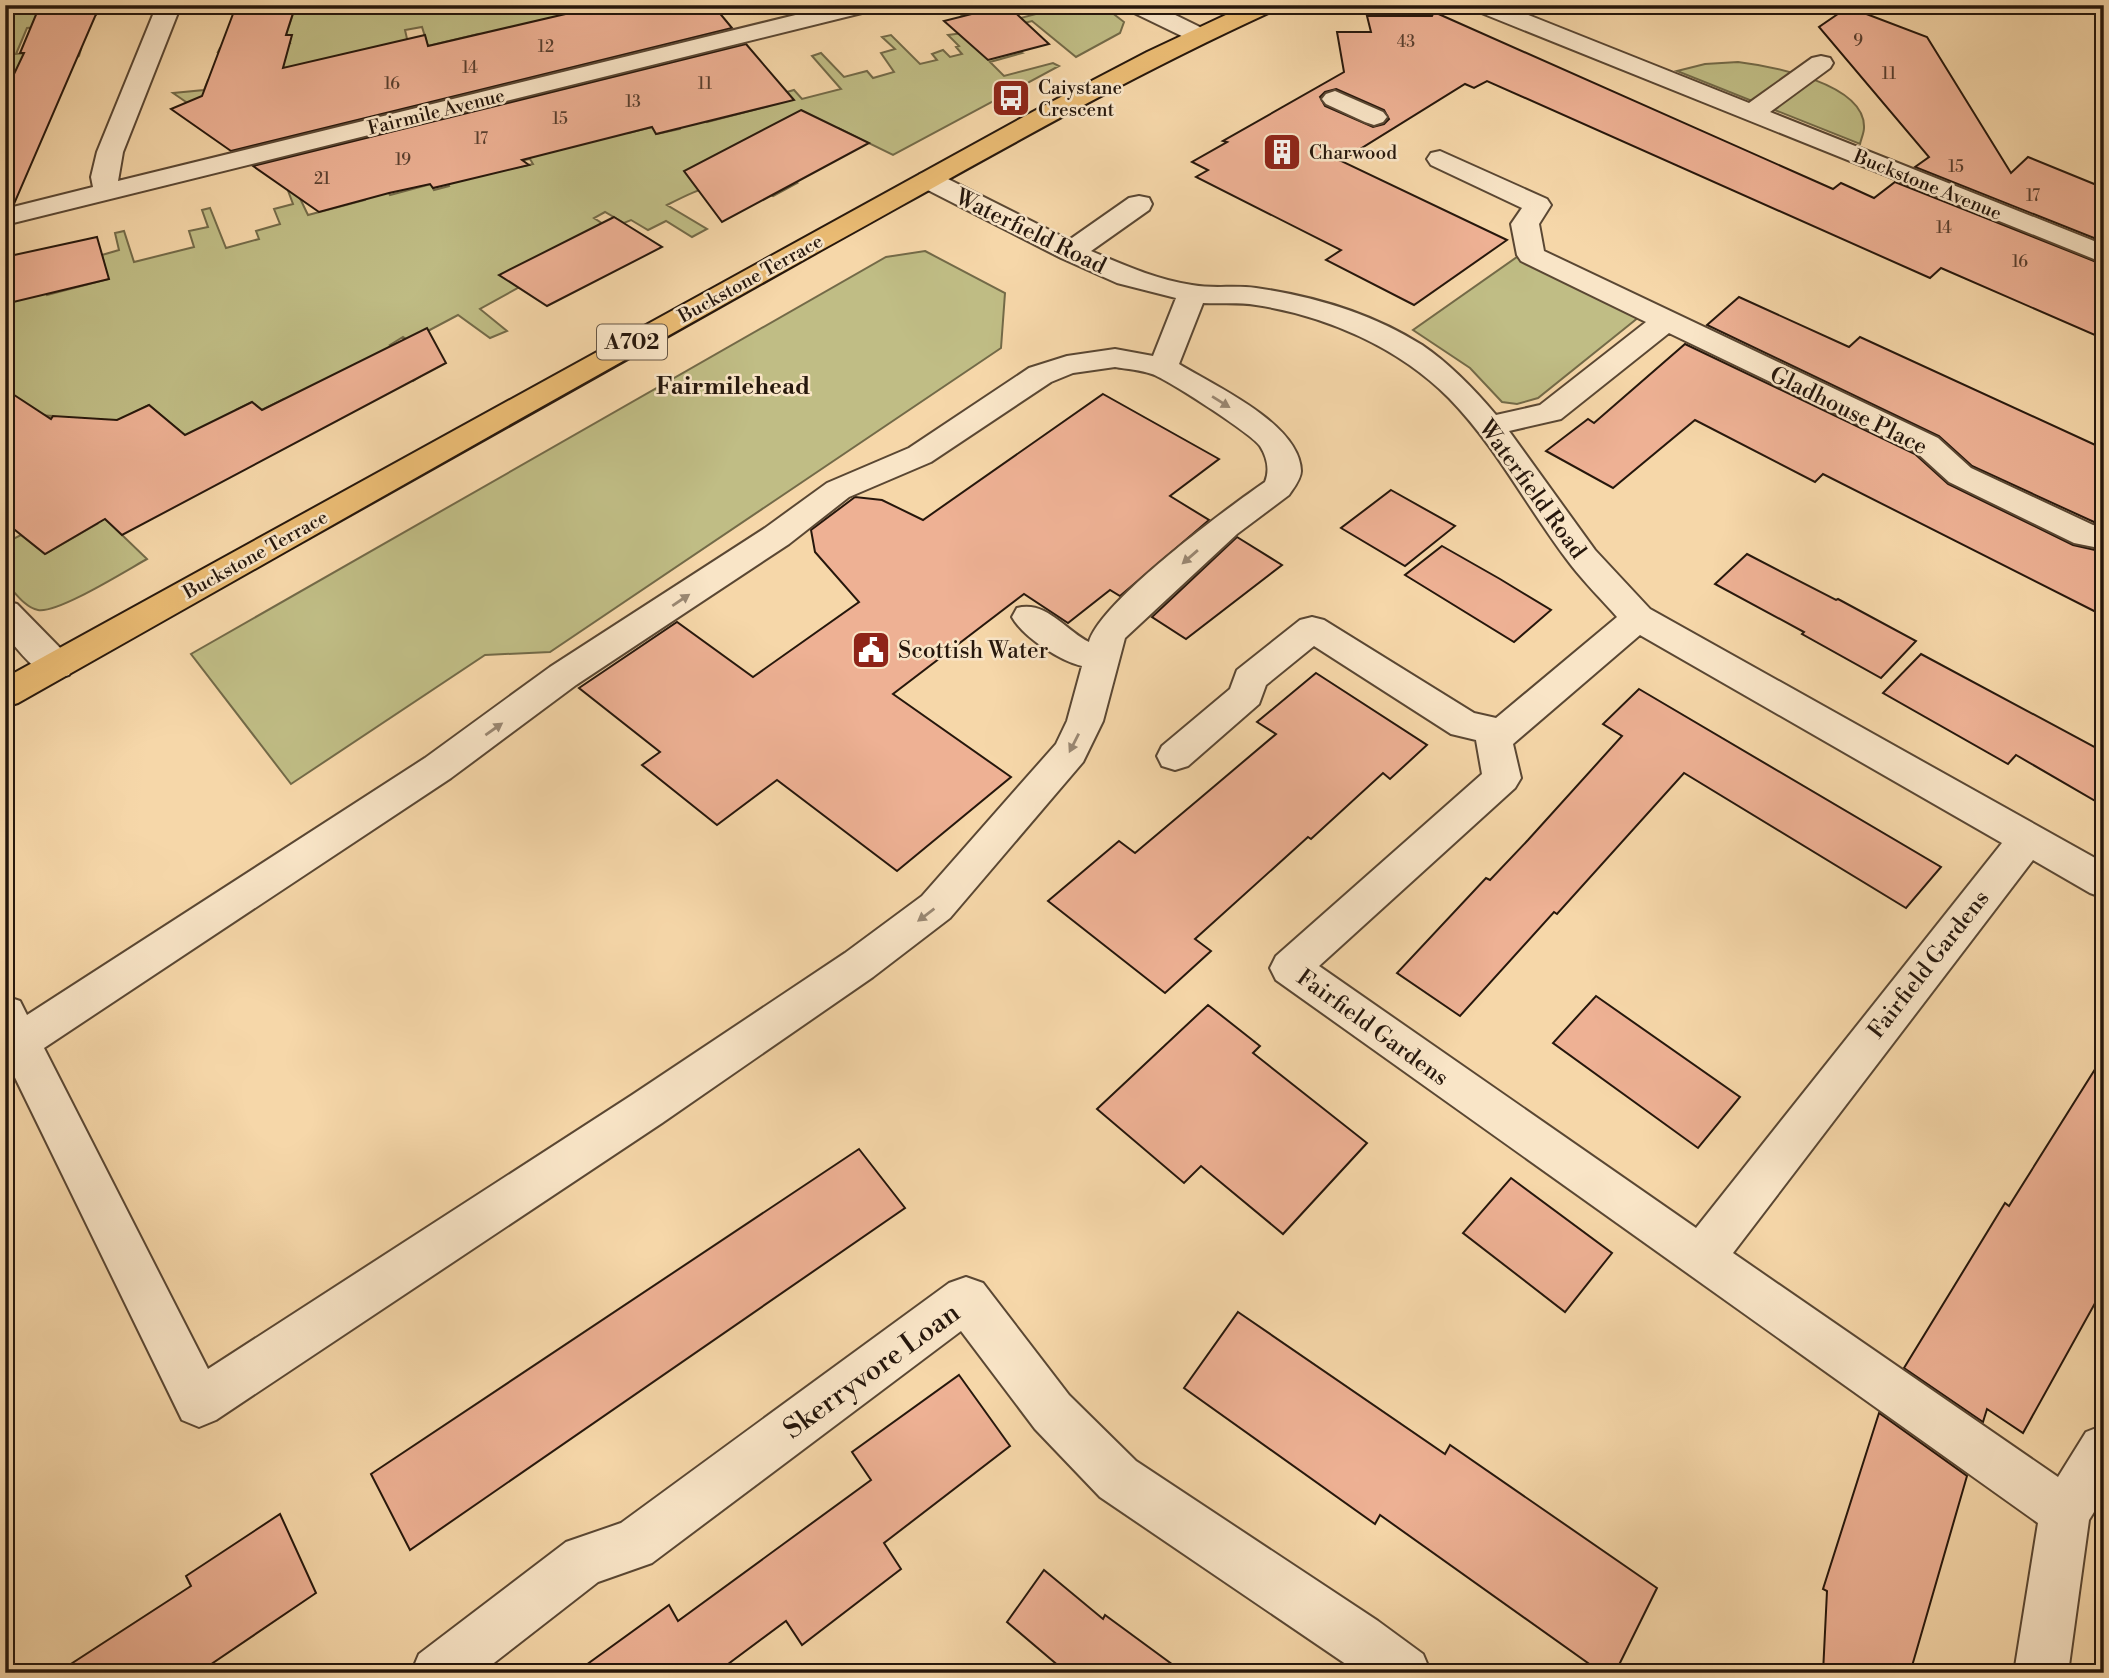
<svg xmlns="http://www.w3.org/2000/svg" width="2109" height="1678" font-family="'Libre Bodoni',serif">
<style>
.green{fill:#c0bd85;stroke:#736a48;stroke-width:2}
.building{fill:#eeb194;stroke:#26170c;stroke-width:2;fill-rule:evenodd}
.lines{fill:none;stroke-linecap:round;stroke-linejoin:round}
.minor-casing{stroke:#5a4733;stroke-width:4}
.major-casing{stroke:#26170c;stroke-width:4}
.minor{fill:#f9e5c7;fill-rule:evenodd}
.major{fill:#ebbc74;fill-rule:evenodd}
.oneway{fill:#9a8873}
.labels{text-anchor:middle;stroke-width:5;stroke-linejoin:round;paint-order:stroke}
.far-number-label{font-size:16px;fill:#583e2e}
.far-poi-label{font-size:19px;fill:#26170c;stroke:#f9e5c7;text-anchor:start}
.far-street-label{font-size:19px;fill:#26170c;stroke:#f9e5c7}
.shield{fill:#f9e5c7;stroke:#655544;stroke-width:2}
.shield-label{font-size:21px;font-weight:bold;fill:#26170c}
.street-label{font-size:23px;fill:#26170c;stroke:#f9e5c7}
.poi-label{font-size:23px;fill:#26170c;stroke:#f9e5c7;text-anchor:start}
.far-district-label{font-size:24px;font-weight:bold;fill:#26170c;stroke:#f9e5c7}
.near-street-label{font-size:28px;fill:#26170c;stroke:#f9e5c7}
</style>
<rect width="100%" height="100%" fill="#f6d7a9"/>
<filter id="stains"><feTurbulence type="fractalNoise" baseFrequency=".00286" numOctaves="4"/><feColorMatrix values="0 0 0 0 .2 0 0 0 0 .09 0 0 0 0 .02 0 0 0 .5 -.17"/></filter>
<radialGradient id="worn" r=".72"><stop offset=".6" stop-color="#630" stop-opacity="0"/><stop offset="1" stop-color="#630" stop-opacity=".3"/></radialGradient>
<!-- green -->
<g class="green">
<path d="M5,5H40L37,16L98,11L96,15L67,17L63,25L27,28L16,54L81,49L79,56L5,108Z"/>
<path d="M290,5H601L578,11L497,60L479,34L428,46L422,27L405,30L408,43L189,104L173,93L204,90L208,80L272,75L280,48L218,52L220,48L290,43L286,35L294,11H288Z"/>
<path d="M951,5H990L1009,21L1055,9L1051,5H1102L1124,22L1120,33L1076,57L1032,21L980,34L1022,53L990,62L1004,76L1053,63L1059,66L893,155L838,128L782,176L797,183L773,196C731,174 706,185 667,205L707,229L692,237L666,221L648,230L631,220L624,223L605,212L594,218L617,233L480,309L507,331L490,338L458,315L409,341L403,337L390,345L406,356L397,361L419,377L413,381L383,358L321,428L284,399L262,410L252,402L236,410L232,475L149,405L133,413L95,509L147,559C127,570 57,614 38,610C25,608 14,591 5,582V543L21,535L45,554L97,524L29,471L52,416L22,414L27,405L23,401L5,404V304L36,252L47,295L108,279L102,255L119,250L115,233L124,231L134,262L194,247L189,231L208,227L202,210L210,208L226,248L259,239L256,231L280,224L274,209L293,204L287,188L294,186L308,215L365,200L375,167L390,195L431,184L434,190L449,186L440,168H514L533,164L530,159L525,160L517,146L609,107L628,133L652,127L657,134L680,129L681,89L707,122L769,106L773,96L794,90L802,99L841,89L812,56L821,53L844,77L867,71L873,78L894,72L881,53L895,49L882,37L891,35L920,64L937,60L932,54L943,50L950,57L962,54L956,47L959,46L948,35L978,31Z"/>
<path d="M1738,62C1770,66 1866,83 1864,128C1864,133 1861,139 1860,144L1677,71L1705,64Z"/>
<path d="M925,251L1005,293L1001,348L550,652L485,655L291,784L191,654L886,257Z"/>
<path d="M1517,257L1639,317L1538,398L1517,404L1502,402L1470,368L1413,330Z"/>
</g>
<!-- building -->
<g class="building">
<path d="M40,5H100L14,204L5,206V93L24,53H20Z"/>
<path d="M290,5L288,11L294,10L286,35H292L283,68L425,35L428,46L604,5H713L732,28L231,151L171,109L202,96L233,14H236L238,8Z"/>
<path d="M1007,5L1049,44L988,60L944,21Z"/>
<path d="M1848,7L1927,37L2011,173L2028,157L2104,188V242L1915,167L1929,157L1819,27Z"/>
<path d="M1434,12L1833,189L1841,183L1874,198L1895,182L2104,265V339L1941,268L1930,278L1487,81L1474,88L1465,84L1341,161L1507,240L1414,305L1326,260L1341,250L1196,177L1208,170L1192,162L1227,142L1223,141L1344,72L1337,32H1371L1367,16H1432ZM1336,89L1384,110L1389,119L1384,124L1373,127L1325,106L1320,97L1325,92Z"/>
<path d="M746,44L794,100L656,134L652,127L522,160L529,165L433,188L430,184L389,193L319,212L253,166Z"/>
<path d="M801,110L869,143L722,222L684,171Z"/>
<path d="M614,217L662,247L547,306L499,275Z"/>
<path d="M97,237L109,279L5,304V257Z"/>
<path d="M1739,297L1849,347L1860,337L2104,449V524L2094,522L1972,466L1939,436L1707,325Z"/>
<path d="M427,328L446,363L122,535L105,519L45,554L5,522V479L10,473L5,469V389L51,419L53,416L117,420L149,405L185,435L252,402L262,410Z"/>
<path d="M1685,344L1915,454L1948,484L2073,545L2104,552V616L1823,474L1815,482L1695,420L1613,488L1546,451L1588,419L1594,423Z"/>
<path d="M1103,394L1219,459L1170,496L1209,520L1120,596L1110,590L1068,623L1024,594L893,694L1011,777L897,871L777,780L717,825L642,765L660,752L579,688L677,622L753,677L859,602L815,552L811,530L855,497L882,500L923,520Z"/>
<path d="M1391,490L1455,526L1405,566L1341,528Z"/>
<path d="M1237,537L1282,565L1186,639L1152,617Z"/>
<path d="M1442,546L1500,579L1551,610L1514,642L1405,575Z"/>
<path d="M1747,554L1836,600L1838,599L1916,641L1881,678L1802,634L1804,632L1715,584Z"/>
<path d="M1921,654L2104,752V806L2016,755L2008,764L1883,693Z"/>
<path d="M1316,673L1427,745L1390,779L1383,773L1311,839L1308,837L1195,939L1211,951L1165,993L1048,901L1119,841L1135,853L1198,800L1276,734L1257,722Z"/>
<path d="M1639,689L1941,867L1906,908L1684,773L1557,914L1554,912L1460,1016L1397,973L1486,878L1490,880L1528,840L1622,736L1603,724Z"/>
<path d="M1596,996L1740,1097L1698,1148L1553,1043Z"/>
<path d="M1208,1005L1260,1046L1253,1053L1367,1143L1283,1234L1201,1166L1184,1183L1097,1109Z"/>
<path d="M2104,1055V1287L2023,1433L1987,1409L1983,1422L1904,1368L2005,1203L2009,1206Z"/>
<path d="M859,1149L905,1208L410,1550L371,1474Z"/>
<path d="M1511,1178L1612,1253L1565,1312L1463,1233Z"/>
<path d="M1238,1312L1445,1454L1450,1445L1657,1588L1615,1673H1602L1380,1515L1375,1524L1184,1388Z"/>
<path d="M959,1375L1010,1446L884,1543L901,1569L802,1645L786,1621L716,1673H575L669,1605L678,1621L871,1480L852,1452Z"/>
<path d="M1879,1413L1967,1476L1910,1673H1823L1827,1591L1823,1589Z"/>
<path d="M280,1514L316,1593L198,1673H57L191,1586L186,1576Z"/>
<path d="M1044,1570L1103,1619L1105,1615L1184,1673H1067L1007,1622Z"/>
</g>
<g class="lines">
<!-- minor casing -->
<g class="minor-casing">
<g id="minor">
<path d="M157,5H181L123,152L118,181L836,5H878L874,10L5,225V209L93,187L91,177L97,152Z"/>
<path d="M1124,5H1155L1206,30L1210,35L1206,40L1198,42L1190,40L1128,10Z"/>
<path d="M1470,5H1503L1749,103L1812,58L1821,56L1830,58L1833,63L1830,68L1770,112L2104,245V263L1474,10Z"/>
<path d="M1335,91L1383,112L1387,117L1383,122L1374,125L1365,122L1326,104L1322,99L1326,94Z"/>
<path d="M1440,151L1547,199L1551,205L1539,224L1544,251L1938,438L1971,468L2093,525L2104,527V549L2074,543L1949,482L1916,452L1669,333L1561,419L1509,431L1595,550L1650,609L2104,863V898L2090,893L2033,860L1733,1253L2058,1477L2086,1432L2104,1425V1496L2089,1520L2068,1673H2014L2038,1523L1276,980L1270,968L1276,956L1482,774L1476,740L1451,734L1314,646L1266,685L1259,704L1188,766L1175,770L1162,766L1157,756L1162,746L1230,689L1237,670L1300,620L1312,617L1324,620L1474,713L1496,718L1617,617C1602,600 1585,583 1571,565C1529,511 1497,447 1449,398C1398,347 1327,316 1256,305C1239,302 1220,304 1203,303L1179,364C1215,386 1300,424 1301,471C1301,479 1293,489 1289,495L1237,534L1125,638L1103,721L1083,762L950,918L873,977L662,1123L216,1420L199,1427L182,1420L5,1057V996L20,1001L27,1015L425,758L550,667L765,528L827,483L909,448L1029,368L1067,356L1115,349L1153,356L1176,298L1117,283L1061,258L920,186L916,180L920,174L929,172L938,174L1069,240L1129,198L1139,196L1149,198L1152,204L1149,210L1091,251C1124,265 1157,280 1192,285C1213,289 1235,285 1256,288C1313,296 1373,314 1422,345C1450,364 1474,389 1496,415L1540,405L1646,322L1521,261L1517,255L1511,224L1522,208L1431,165L1427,159L1431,153ZM1115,367C1127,369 1141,370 1152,374C1167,379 1252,434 1260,446C1267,457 1270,470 1265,482C1226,509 1100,602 1089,642C1065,630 1046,600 1017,608L1012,617C1023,637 1060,661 1082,666L1067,721L1056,744L922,896L845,953L632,1095L208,1369L44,1048L451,778L576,685L789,544L849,497L931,462L1051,382L1073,373ZM1640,635L2002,843L1696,1228L1319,966L1515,788L1521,778L1513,744Z"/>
<path d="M5,601L17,604L69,657L74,666L69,675C40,684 23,654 5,635Z"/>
<path d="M966,1277L983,1283L1069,1395L1136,1461L1378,1621L1423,1654L1431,1673H1359L1100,1497L1035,1429L961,1331L652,1563L598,1582L481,1673H411L419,1654L566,1542L621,1523L949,1283Z"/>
</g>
</g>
<!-- major casing -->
<g class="major-casing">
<path id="major" d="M1247,5H1279L1275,10C1117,82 968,169 816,253C549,401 284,553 18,703L5,707V678L1038,109L1147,52Z"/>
</g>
<!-- minor -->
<use href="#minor" class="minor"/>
<!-- major -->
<use href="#major" class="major"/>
</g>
<!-- one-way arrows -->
<defs><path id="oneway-solid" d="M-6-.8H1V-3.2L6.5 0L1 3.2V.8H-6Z" transform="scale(1.75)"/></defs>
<g class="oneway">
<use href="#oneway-solid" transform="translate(1221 402) rotate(32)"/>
<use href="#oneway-solid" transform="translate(1190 557) rotate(139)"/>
<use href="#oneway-solid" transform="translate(681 600) rotate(-34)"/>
<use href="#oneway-solid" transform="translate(494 729) rotate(-35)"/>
<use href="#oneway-solid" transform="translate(1074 743) rotate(117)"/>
<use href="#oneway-solid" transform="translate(926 915) rotate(143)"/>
</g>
<!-- icons -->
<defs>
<g id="bus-square" transform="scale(2.0125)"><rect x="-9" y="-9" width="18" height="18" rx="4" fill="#8f2418" stroke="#f9e5c7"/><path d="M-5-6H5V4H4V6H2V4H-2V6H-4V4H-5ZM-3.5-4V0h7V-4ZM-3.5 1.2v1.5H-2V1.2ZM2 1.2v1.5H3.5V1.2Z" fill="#fff"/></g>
<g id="building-square" transform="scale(2.0125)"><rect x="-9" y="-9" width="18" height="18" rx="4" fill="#8f2418" stroke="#f9e5c7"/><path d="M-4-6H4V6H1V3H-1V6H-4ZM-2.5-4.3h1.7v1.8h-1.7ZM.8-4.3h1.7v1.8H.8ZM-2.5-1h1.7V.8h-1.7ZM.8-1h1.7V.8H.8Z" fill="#fff"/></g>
<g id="civic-square" transform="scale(2.0125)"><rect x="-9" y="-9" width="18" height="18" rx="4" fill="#8f2418" stroke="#f9e5c7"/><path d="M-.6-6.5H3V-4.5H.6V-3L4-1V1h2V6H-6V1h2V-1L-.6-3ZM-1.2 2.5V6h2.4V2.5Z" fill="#fff"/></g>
</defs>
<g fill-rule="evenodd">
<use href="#bus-square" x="1011" y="98"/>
<use href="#building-square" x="1282" y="152"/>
<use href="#civic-square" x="871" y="650"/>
</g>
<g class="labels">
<!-- far-number labels -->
<g class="far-number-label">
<text x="1858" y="46">9</text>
<text x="1406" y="47">43</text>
<text x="546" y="52">12</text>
<text x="470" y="73">14</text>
<text x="1889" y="79">11</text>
<text x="392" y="89">16</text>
<text x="705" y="89">11</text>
<text x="633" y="107">13</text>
<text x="560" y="124">15</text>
<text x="481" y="144">17</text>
<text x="403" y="165">19</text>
<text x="1956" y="172">15</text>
<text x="322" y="184">21</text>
<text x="2033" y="201">17</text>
<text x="1944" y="233">14</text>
<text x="2020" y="267">16</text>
</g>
<!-- far-poi labels -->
<g class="far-poi-label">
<text x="1038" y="94">Caiystane<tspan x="1038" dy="22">Crescent</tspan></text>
<text x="1309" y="159">Charwood</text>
</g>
<!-- far-street labels -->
<g class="far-street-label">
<text transform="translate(436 111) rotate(-14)" y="7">Fairmile Avenue</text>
<text transform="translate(1928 184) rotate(22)" y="7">Buckstone Avenue</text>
<text transform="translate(750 278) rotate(-29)" y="7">Buckstone Terrace</text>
<text transform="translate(255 554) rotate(-29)" y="7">Buckstone Terrace</text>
</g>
<!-- shield labels -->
<rect class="shield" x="597" y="324.5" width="70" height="35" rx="5"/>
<g class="shield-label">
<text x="632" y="349">A702</text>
</g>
<!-- street labels -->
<g class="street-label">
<text transform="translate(1031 231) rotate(26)" y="8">Waterfield Road</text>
<text transform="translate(1849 410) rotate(26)" y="8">Gladhouse Place</text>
<text transform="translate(1533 489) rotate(54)" y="8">Waterfield Road</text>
<text transform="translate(1928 964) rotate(-52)" y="8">Fairfield Gardens</text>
<text transform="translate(1373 1027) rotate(36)" y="8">Fairfield Gardens</text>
</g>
<!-- poi labels -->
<g class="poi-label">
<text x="898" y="658">Scottish Water</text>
</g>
<!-- far-district labels -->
<g class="far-district-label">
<text x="733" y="394">Fairmilehead</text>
</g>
<!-- near-street labels -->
<g class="near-street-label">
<text transform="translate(871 1370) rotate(-36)" y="10">Skerryvore Loan</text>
</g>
</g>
<!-- margin -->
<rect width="2109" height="1678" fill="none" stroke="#f6d7a9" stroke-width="28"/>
<rect x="7" y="7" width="2095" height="1664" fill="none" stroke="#26170c" stroke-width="3.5"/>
<rect x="14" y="14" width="2081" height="1650" fill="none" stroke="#26170c" stroke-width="2"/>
<rect width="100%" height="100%" filter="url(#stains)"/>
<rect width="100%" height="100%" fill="url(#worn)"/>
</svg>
